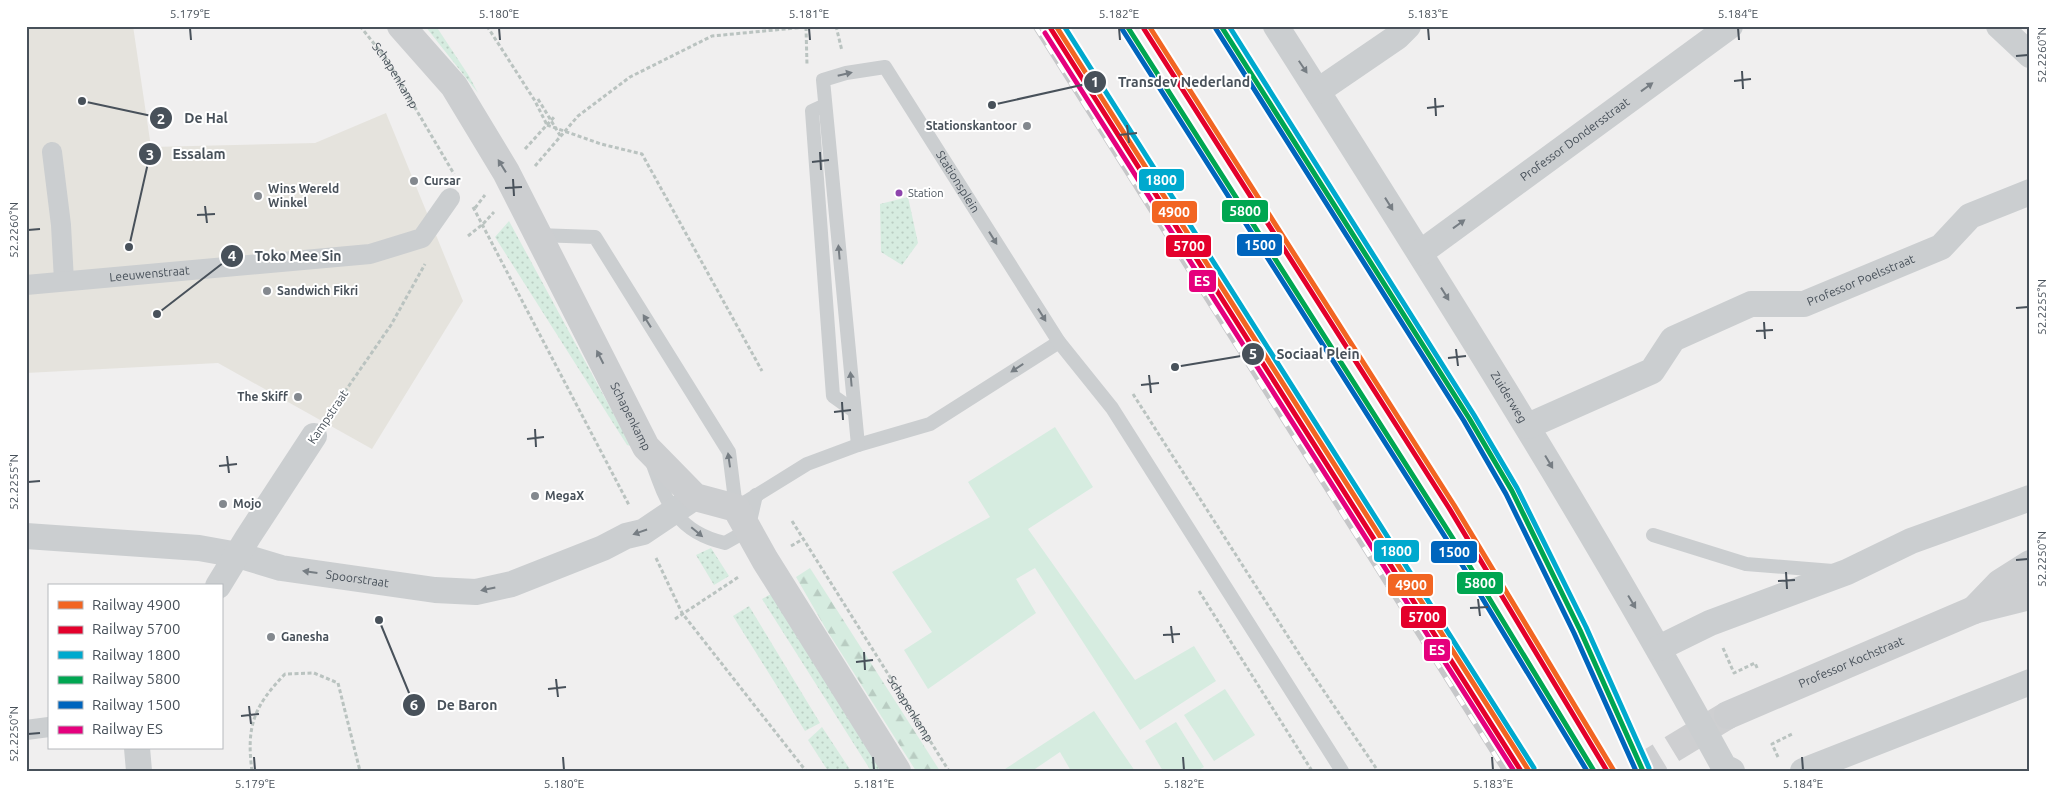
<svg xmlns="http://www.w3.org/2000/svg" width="2056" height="797" font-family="Ubuntu,sans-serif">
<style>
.commercial{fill:#e5e3dd}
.grass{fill:url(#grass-dots)}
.forest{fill:url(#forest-firs)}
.garden{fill:#d6ece0}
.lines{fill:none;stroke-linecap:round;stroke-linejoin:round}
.secondary-tunnel{stroke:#cecfd1;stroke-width:28;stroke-dasharray:28 14;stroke-linecap:butt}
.path{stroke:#bac3c0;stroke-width:3;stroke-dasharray:4 2.5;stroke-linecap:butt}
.service{stroke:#cbced0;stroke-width:14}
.pedestrian{stroke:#cbced0;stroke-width:20}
.minor{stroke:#cbced0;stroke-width:26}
.secondary{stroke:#ccced0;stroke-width:28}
.rail-casing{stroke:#c6c7c9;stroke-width:5.5}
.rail{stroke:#fff;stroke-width:4;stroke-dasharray:11;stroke-linecap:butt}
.rail-1-casing{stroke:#fff;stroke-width:9}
.rail-2-casing{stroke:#fff;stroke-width:9}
.rail-3-casing{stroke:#fff;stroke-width:9}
.rail-4-casing{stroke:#fff;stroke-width:9}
.rail-5-casing{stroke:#fff;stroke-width:9}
.rail-6-casing{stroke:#fff;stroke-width:9}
.rail-1{stroke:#f26522;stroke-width:5}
.rail-2{stroke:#e4002b;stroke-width:5}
.rail-3{stroke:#00a9ce;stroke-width:5}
.rail-4{stroke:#00a651;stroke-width:5}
.rail-5{stroke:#0065bd;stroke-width:5}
.rail-6{stroke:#e5007d;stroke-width:5}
.oneway{fill:#767d83}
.ticks{fill:none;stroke:#48515a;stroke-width:2}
.poi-dot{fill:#83888e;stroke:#fff;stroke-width:2}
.bus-dot{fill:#8e44ad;stroke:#fff;stroke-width:2}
.labels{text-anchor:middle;stroke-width:4;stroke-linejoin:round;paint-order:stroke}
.bus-label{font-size:11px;fill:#48515a;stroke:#fff;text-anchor:start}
.street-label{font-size:12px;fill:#48515a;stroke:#fff}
.poi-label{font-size:12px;font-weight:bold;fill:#48515a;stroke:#fff;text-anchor:start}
.leader{fill:none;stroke:#48515a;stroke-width:2}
.callout-dot{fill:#48515a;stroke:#fff;stroke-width:2}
.mark-label{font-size:15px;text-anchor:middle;font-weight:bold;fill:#fff}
.callout-label{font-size:14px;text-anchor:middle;font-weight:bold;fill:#48515a;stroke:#fff;stroke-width:4;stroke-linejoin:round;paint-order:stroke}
.line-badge{stroke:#fff;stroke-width:2}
.badge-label{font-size:14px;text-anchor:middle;font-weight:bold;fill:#fff}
.neatline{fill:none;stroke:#48515a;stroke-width:2}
.ticks-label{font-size:12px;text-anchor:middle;fill:#48515a}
</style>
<defs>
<pattern id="grass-dots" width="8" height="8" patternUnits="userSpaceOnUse" patternTransform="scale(1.25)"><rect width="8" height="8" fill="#d6ece0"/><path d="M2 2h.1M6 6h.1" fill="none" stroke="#b9ccc2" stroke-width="1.8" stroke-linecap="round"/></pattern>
<pattern id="forest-firs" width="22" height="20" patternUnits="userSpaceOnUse" patternTransform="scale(1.25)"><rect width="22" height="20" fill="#d6ece0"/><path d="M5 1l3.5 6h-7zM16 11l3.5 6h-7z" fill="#b9ccc2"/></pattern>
</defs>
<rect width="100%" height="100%" fill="#f0efef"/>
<!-- commercial -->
<path class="commercial" d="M26,26H133L151,147L315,143L386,113L463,301L372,449L218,363L26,373Z"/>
<!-- grass -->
<g class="grass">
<path d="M425,26H436L469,76L478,93Z"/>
<path d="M908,197L918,243L902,265L881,252L880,204Z"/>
<path d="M509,221L631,446L627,445L495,237Z"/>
<path d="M711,548L729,576L714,585L696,555Z"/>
<path d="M771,594L882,771H871L762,599Z"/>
<path d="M749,606L820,723L805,731L733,616Z"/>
<path d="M822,727L851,771H828L808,740Z"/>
</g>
<!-- forest -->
<path class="forest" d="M810,568L940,771H916L826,629L796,577Z"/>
<!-- garden -->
<g class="garden">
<path d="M1055,427L1093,487L1028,529L1135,680L1194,646L1216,681L1140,730L1035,568L1016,579L1036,613L928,689L904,650L932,632L892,572L990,517L968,482Z"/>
<path d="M1225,689L1255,735L1214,761L1184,715Z"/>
<path d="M1094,711L1135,771H1071L1060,752L1032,771H1002Z"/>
<path d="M1176,722L1204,767L1197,771H1163L1145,741Z"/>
</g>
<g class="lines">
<!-- secondary-tunnel -->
<path class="secondary-tunnel" d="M1636,771L1728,715"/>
<!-- path -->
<g class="path">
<path id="s1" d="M360,26L387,60L454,174"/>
<path d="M487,26L535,101L547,125"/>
<path d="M836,26L842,51"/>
<path d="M806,27L807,65"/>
<path d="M538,99L561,137"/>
<path d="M547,125L601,144L642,154L762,371"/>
<path d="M525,149L555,116"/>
<path d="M535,166L578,116L630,77L712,36L806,27"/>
<path d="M473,207L629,505"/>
<path d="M475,208L485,195"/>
<path d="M468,236L483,224L494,212"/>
<path d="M1133,394L1305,663L1378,771"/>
<path d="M330,413L391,325L425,264"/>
<path id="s2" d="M792,521L949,771"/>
<path d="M791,546L803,539"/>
<path d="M656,558L682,613L806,771"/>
<path d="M1199,591L1312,771"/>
<path d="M675,619L740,576"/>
<path d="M1723,648L1734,673L1755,663L1758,670"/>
<path d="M1778,757L1772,744L1792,734"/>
<path d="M252,771C246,726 254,706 285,674L314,673L338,683L360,771"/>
</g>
<!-- service -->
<g class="service">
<path d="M825,105L812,111L833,396L854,411"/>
<path d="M537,235L595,237L729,452L736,508L807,464L858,445L930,424L1059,342"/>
<path id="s3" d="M858,445L823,80L846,73L885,67L1059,342L1112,408L1342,771"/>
<path d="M652,462C667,504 677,532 725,543L748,530L756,495"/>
<path d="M1653,535L1746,564L1833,571"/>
</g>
<!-- pedestrian -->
<g class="pedestrian">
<path d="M52,152L61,225L64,281"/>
<path id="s4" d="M26,285L370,254L422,238L450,198"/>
<path d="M26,730L49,727"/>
</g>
<!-- minor -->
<g class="minor">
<path id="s5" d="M1276,26C1431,270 1586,514 1724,767L1732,771"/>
<path d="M1999,26L2030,55"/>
<path d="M1318,91L1397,37L1408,26"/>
<path id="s6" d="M1420,253L1730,26"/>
<path id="s7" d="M1528,426L1652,371L1673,339L1751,304H1804L1941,247L1970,216L2030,192"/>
<path id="s8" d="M26,536L199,548L238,555L281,568L435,590L476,592L512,584L603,548L626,536L643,532L695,497"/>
<path d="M218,586L248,537L314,436"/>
<path d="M1659,648L1710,623L1847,572L1911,541L2030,498"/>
<path d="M137,748L139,771"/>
<path d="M1803,771L2030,682"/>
</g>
<!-- secondary -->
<g class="secondary">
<path id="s9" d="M401,26L454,86L506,172L646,447L695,497L736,508L765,560L897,771"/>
<path d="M1974,610L2000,583L2030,564"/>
<path id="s10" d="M1728,715L1974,610L2030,596"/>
</g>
<!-- rail casing -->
<g class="rail-casing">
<path id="rail" d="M1035,26L1505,771"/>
</g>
<!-- rail -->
<use href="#rail" class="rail"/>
<!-- rail-1 casing -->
<g class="rail-1-casing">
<g id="rail-1">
<path d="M1056,26L1529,771"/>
<path d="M1149,26L1454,505L1614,771"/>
</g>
</g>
<!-- rail-2 casing -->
<g class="rail-2-casing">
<g id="rail-2">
<path d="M1051,29L1521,771"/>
<path d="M1144,29L1449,508L1607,771"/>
</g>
</g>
<!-- rail-3 casing -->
<g class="rail-3-casing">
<g id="rail-3">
<path d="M1064,26L1534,768"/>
<path d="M1229,26L1474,415L1517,488L1586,627L1649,768"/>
</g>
</g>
<!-- rail-4 casing -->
<g class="rail-4-casing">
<g id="rail-4">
<path d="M1127,26L1452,537L1594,771"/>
<path d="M1221,26L1469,418L1512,491L1580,630L1643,771"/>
</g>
</g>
<!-- rail-5 casing -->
<g class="rail-5-casing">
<g id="rail-5">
<path d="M1122,29L1447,540L1587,771"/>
<path d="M1216,29L1464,421L1506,494L1574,633L1636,771"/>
</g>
</g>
<!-- rail-6 casing -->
<g class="rail-6-casing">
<path id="rail-6" d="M1045,33L1514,771"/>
</g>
<!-- rail-1 -->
<use href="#rail-1" class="rail-1"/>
<!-- rail-2 -->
<use href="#rail-2" class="rail-2"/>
<!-- rail-3 -->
<use href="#rail-3" class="rail-3"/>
<!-- rail-4 -->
<use href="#rail-4" class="rail-4"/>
<!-- rail-5 -->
<use href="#rail-5" class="rail-5"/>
<!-- rail-6 -->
<use href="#rail-6" class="rail-6"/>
</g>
<!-- one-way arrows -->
<defs><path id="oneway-solid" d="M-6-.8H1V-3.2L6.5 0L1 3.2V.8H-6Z" transform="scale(1.25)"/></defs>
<g class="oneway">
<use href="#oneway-solid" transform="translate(1303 67) rotate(56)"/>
<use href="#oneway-solid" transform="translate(845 74) rotate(-13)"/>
<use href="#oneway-solid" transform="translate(1647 87) rotate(-36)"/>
<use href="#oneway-solid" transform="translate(502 166) rotate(-122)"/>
<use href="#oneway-solid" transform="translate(1389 204) rotate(58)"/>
<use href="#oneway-solid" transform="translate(1459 224) rotate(-36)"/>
<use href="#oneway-solid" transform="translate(993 238) rotate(58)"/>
<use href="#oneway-solid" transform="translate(839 252) rotate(-95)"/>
<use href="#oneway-solid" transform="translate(1445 294) rotate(58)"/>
<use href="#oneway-solid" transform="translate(1042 315) rotate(58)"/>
<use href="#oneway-solid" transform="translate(647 321) rotate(-122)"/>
<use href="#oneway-solid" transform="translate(600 357) rotate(-117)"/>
<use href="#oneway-solid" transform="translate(1017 368) rotate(147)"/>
<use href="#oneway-solid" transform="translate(851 379) rotate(-95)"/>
<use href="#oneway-solid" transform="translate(729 460) rotate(-98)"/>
<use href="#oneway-solid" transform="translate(1549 462) rotate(59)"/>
<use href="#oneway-solid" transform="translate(640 532) rotate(161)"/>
<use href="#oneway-solid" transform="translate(697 532) rotate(40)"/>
<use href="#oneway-solid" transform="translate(310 572) rotate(-172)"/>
<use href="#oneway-solid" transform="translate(488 589) rotate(168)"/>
<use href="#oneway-solid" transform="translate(1632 602) rotate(59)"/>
</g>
<!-- ticks -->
<path class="ticks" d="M190,28L191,40M499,28L500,40M809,28L810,40M1119,28L1120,40M1428,28L1429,40M1738,28L1739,40M2016,56L2028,55M1742,71L1743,89M1734,81L1751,79M1435,98L1436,116M1427,108L1444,106M1127,125L1129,143M1119,135L1137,133M820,152L821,170M812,162L829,160M513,179L514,196M505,188L522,187M205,206L207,223M197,215L215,214M28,230L40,229M2016,308L2028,307M1764,322L1765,339M1756,331L1773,330M1456,349L1458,366M1448,358L1466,356M1149,375L1151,393M1141,385L1159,383M842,402L843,420M834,412L851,410M535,429L536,447M527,439L544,437M227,456L229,473M219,466L237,464M28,482L40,481M2016,560L2028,559M1786,572L1787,589M1778,581L1795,580M1478,599L1480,616M1470,608L1488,607M1171,626L1173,643M1163,635L1180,634M864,652L865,670M856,662L873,660M556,679L558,697M548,689L566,687M249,706L251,724M241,716L259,714M28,734L40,733M254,757L255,770M563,757L564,770M873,757L874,770M1183,757L1184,770M1492,757L1493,770M1802,757L1803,770"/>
<!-- markers -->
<g class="poi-dot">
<circle cx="1027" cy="126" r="5"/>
<circle cx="414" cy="181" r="5"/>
<circle cx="258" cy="196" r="5"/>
<circle cx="267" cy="291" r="5"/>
<circle cx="298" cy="397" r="5"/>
<circle cx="535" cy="496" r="5"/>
<circle cx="223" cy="504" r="5"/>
<circle cx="271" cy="637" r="5"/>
</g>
<circle class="bus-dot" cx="899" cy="193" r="4.5"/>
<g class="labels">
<!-- bus labels -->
<g class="bus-label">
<text x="908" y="197">Station</text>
</g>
<!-- street labels -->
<g class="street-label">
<text dy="4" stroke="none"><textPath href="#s1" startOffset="61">Schapenkamp</textPath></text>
<text dy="4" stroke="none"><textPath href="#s6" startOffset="192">Professor Dondersstraat</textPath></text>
<text dy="4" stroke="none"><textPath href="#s3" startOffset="566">Stationsplein</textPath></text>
<text dy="4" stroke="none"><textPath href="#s4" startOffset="124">Leeuwenstraat</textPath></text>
<text dy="4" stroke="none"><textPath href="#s7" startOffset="374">Professor Poelsstraat</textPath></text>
<text dy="4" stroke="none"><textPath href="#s5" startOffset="438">Zuiderweg</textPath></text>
<text dy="4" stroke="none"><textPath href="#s9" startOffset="455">Schapenkamp</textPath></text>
<text transform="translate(328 417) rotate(-56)" y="4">Kampstraat</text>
<text dy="4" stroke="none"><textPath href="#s8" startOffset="335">Spoorstraat</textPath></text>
<text dy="4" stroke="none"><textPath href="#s10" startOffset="134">Professor Kochstraat</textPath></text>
<text dy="4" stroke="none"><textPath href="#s2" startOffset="222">Schapenkamp</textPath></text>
</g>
<!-- poi labels -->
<g class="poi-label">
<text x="1017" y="130" text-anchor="end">Stationskantoor</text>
<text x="424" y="185">Cursar</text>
<text x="268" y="193">Wins Wereld<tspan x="268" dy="14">Winkel</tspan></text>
<text x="277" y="295">Sandwich Fikri</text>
<text x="288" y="401" text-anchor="end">The Skiff</text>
<text x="545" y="500">MegaX</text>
<text x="233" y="508">Mojo</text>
<text x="281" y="641">Ganesha</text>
</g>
</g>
<!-- callouts -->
<path class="leader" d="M992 105L1095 82M82 101L161 118M129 247L150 154M157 314L232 256M1175 367L1253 354M379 620L414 705"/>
<g class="callout-dot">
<circle cx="992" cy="105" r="5"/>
<circle cx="82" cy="101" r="5"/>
<circle cx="129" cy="247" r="5"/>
<circle cx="157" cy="314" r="5"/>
<circle cx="1175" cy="367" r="5"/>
<circle cx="379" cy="620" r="5"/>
<circle cx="1095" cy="82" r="12"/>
<circle cx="161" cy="118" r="12"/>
<circle cx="150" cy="154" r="12"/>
<circle cx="232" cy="256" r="12"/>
<circle cx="1253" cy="354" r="12"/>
<circle cx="414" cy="705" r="12"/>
</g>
<g class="mark-label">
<text x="1095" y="87">1</text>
<text x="161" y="124">2</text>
<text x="150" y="160">3</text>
<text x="232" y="261">4</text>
<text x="1253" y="359">5</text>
<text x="414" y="710">6</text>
</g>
<g class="callout-label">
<text x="1184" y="87">Transdev Nederland</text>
<text x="206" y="123">De Hal</text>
<text x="199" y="159">Essalam</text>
<text x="298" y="261">Toko Mee Sin</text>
<text x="1318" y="359">Sociaal Plein</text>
<text x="467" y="710">De Baron</text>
</g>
<g class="line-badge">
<rect x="1138" y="168" width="47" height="24" rx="5" fill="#00a9ce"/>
<rect x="1221" y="199" width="48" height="24" rx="5" fill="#00a651"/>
<rect x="1151" y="200" width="47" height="24" rx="5" fill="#f26522"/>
<rect x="1236" y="233" width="47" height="24" rx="5" fill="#0065bd"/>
<rect x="1165" y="234" width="47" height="24" rx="5" fill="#e4002b"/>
<rect x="1188" y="269" width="29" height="24" rx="5" fill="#e5007d"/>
<rect x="1373" y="539" width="47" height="24" rx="5" fill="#00a9ce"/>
<rect x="1430" y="540" width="48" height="24" rx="5" fill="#0065bd"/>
<rect x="1456" y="571" width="48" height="24" rx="5" fill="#00a651"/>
<rect x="1387" y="573" width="47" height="24" rx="5" fill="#f26522"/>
<rect x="1400" y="605" width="47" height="24" rx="5" fill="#e4002b"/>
<rect x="1423" y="638" width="28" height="24" rx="5" fill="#e5007d"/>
</g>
<g class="badge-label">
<text x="1161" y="185">1800</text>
<text x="1245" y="216">5800</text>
<text x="1174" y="217">4900</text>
<text x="1260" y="250">1500</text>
<text x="1189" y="251">5700</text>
<text x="1202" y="286">ES</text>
<text x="1396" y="556">1800</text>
<text x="1454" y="557">1500</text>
<text x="1480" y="588">5800</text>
<text x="1411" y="590">4900</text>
<text x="1424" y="622">5700</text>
<text x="1437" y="655">ES</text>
</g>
<!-- border -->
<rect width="2056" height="797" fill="none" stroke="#ffffff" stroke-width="55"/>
<!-- legend -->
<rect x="48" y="584" width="175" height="165" fill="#ffffff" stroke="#b6b9bd"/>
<rect x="58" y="601" width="25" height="8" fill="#f26522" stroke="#b6b9bd"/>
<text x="92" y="610" font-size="15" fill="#48515a">Railway 4900</text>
<rect x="58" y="626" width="25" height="8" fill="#e4002b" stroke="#b6b9bd"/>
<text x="92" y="634" font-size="15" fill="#48515a">Railway 5700</text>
<rect x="58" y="651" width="25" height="8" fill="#00a9ce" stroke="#b6b9bd"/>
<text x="92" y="660" font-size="15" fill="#48515a">Railway 1800</text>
<rect x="58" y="676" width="25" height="8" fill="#00a651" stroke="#b6b9bd"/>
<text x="92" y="684" font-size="15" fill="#48515a">Railway 5800</text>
<rect x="58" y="701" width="25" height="8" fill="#0065bd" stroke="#b6b9bd"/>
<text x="92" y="710" font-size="15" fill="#48515a">Railway 1500</text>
<rect x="58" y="726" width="25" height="8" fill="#e5007d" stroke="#b6b9bd"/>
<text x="92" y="734" font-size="15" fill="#48515a">Railway ES</text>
<rect x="28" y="28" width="2000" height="742" class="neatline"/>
<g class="ticks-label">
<text x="190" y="18">5.179°E</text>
<text x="499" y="18">5.180°E</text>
<text x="809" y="18">5.181°E</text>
<text x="1119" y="18">5.182°E</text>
<text x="1428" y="18">5.183°E</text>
<text x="1738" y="18">5.184°E</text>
<text transform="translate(2042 55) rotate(-90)" y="4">52.2260°N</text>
<text transform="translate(14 230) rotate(-90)" y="4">52.2260°N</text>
<text transform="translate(2042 307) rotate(-90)" y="4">52.2255°N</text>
<text transform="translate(14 482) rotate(-90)" y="4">52.2255°N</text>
<text transform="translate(2042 559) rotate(-90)" y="4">52.2250°N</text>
<text transform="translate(14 734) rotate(-90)" y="4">52.2250°N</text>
<text x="255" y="788">5.179°E</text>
<text x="564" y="788">5.180°E</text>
<text x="874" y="788">5.181°E</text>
<text x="1184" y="788">5.182°E</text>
<text x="1493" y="788">5.183°E</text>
<text x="1803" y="788">5.184°E</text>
</g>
</svg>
